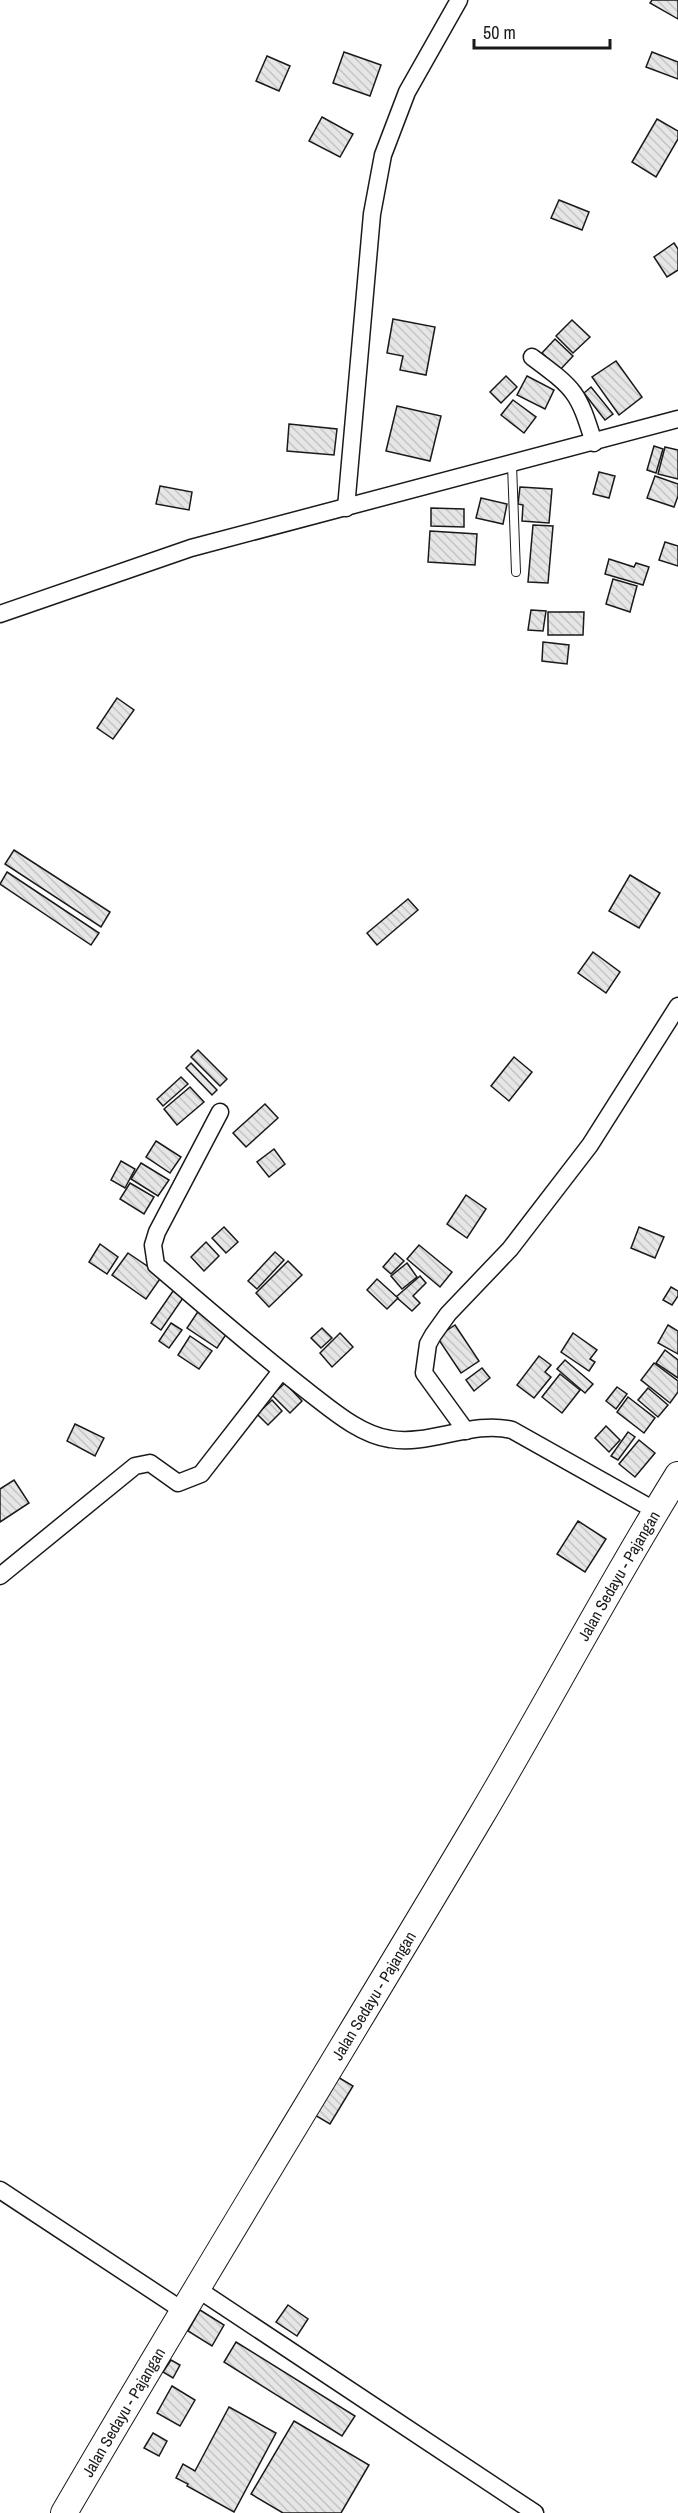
<svg xmlns="http://www.w3.org/2000/svg" width="678" height="2513" font-family="'Archivo Narrow',sans-serif">
<style>
.building{fill:url(#building-back-hatch);stroke:#1a1a1a;stroke-width:1.5}
.lines{fill:none;stroke-linecap:round;stroke-linejoin:round}
.lane-casing{stroke:#1a1a1a;stroke-width:10}
.street-casing{stroke:#1a1a1a;stroke-width:19}
.primary-casing{stroke:#1a1a1a;stroke-width:28}
.lane{stroke:#fff;stroke-width:8}
.street{stroke:#fff;stroke-width:16}
.primary{stroke:#fff;stroke-width:26}
.labels{text-anchor:middle;stroke-width:4.5;stroke-linejoin:round;paint-order:stroke}
.street-label{font-size:16px;fill:#1a1a1a;stroke:#fff}
</style>
<defs>
<pattern id="building-back-hatch" width="6" height="6" patternUnits="userSpaceOnUse" patternTransform="scale(1.5)"><rect width="6" height="6" fill="#e6e6e6"/><path d="M-1 5l2 2M0 0l6 6M5-1l2 2" fill="none" stroke="#c5c5c5"/></pattern>
</defs>
<rect width="100%" height="100%" fill="#fff"/>
<!-- building -->
<g class="building">
<path d="M652,0H678V19L650,3Z"/>
<path d="M344,52L381,65L370,96L333,83Z"/>
<path d="M652,52L678,62V79L646,67Z"/>
<path d="M267,56L290,66L279,91L256,81Z"/>
<path d="M322,117L353,134L340,157L309,141Z"/>
<path d="M657,119L678,131V139L656,177L632,162Z"/>
<path d="M559,200L589,212L582,230L551,218Z"/>
<path d="M674,243L678,249V270L667,277L654,257Z"/>
<path d="M393,319L435,327L426,375L400,370L403,356L387,353Z"/>
<path d="M572,320L590,337L573,353L556,336Z"/>
<path d="M555,339L573,356L560,370L542,353Z"/>
<path d="M616,361L642,397L619,415L592,377Z"/>
<path d="M506,376L517,387L501,403L490,392Z"/>
<path d="M527,376L554,390L545,409L517,395Z"/>
<path d="M591,387L613,414L605,420L584,393Z"/>
<path d="M513,400L536,417L524,433L501,415Z"/>
<path d="M397,406L441,416L430,461L386,451Z"/>
<path d="M289,424L337,429L334,455L287,451Z"/>
<path d="M654,446L663,449L656,473L647,470Z"/>
<path d="M665,447L678,450V479L658,474Z"/>
<path d="M599,472L615,476L609,498L593,494Z"/>
<path d="M655,476L678,484V496L674,507L647,498Z"/>
<path d="M160,486L192,492L189,510L156,504Z"/>
<path d="M520,487L552,489L549,523L522,521L523,505L518,504Z"/>
<path d="M481,498L507,504L503,524L476,518Z"/>
<path d="M431,508L464,509V527L431,526Z"/>
<path d="M533,525L553,526L548,583L528,582Z"/>
<path d="M430,531L477,534L475,565L428,562Z"/>
<path d="M665,542L678,546V566L659,560Z"/>
<path d="M609,559L634,567L636,563L649,567L643,585L605,574Z"/>
<path d="M613,579L637,586L630,612L606,604Z"/>
<path d="M531,610L546,611L543,631L528,630Z"/>
<path d="M548,612H584L583,635H548Z"/>
<path d="M543,642L569,645L567,664L542,661Z"/>
<path d="M117,698L134,710L113,739L97,728Z"/>
<path d="M14,850L110,912L101,927L5,864Z"/>
<path d="M7,872L99,933L91,945L0,884Z"/>
<path d="M630,875L660,893L639,928L609,911Z"/>
<path d="M408,899L418,910L377,945L367,933Z"/>
<path d="M593,952L620,972L606,993L578,973Z"/>
<path d="M198,1050L227,1079L220,1086L191,1057Z"/>
<path d="M514,1057L532,1072L509,1101L491,1086Z"/>
<path d="M191,1063L217,1090L212,1095L186,1068Z"/>
<path d="M181,1077L188,1084L163,1106L157,1099Z"/>
<path d="M190,1087L204,1102L177,1125L164,1109Z"/>
<path d="M265,1104L278,1118L246,1147L233,1133Z"/>
<path d="M156,1141L181,1157L170,1173L146,1157Z"/>
<path d="M274,1149L285,1164L269,1177L257,1162Z"/>
<path d="M121,1161L135,1169L125,1188L111,1180Z"/>
<path d="M141,1163L169,1180L158,1196L131,1179Z"/>
<path d="M130,1183L154,1197L144,1214L120,1199Z"/>
<path d="M466,1195L486,1209L467,1238L447,1224Z"/>
<path d="M224,1227L238,1242L226,1253L212,1238Z"/>
<path d="M639,1227L664,1237L655,1258L631,1248Z"/>
<path d="M206,1242L219,1256L204,1271L191,1257Z"/>
<path d="M100,1244L118,1257L107,1274L89,1262Z"/>
<path d="M419,1245L452,1272L440,1287L407,1259Z"/>
<path d="M275,1252L284,1260L257,1289L248,1281Z"/>
<path d="M128,1253L162,1276L146,1299L112,1275Z"/>
<path d="M395,1253L404,1261L391,1274L383,1267Z"/>
<path d="M288,1261L302,1275L269,1307L256,1293Z"/>
<path d="M407,1263L417,1277L402,1289L391,1276Z"/>
<path d="M420,1276L426,1283L413,1296L420,1303L412,1311L396,1297Z"/>
<path d="M377,1279L398,1298L387,1309L367,1290Z"/>
<path d="M671,1287L678,1291V1296L672,1305L663,1300Z"/>
<path d="M173,1291L183,1298L161,1330L151,1323Z"/>
<path d="M199,1310L229,1330L217,1348L187,1328Z"/>
<path d="M171,1323L182,1330L169,1348L159,1341Z"/>
<path d="M455,1325L479,1361L461,1373L437,1337Z"/>
<path d="M668,1325L678,1331V1354L658,1343Z"/>
<path d="M322,1328L332,1338L321,1348L311,1338Z"/>
<path d="M340,1333L353,1347L332,1367L320,1353Z"/>
<path d="M573,1333L597,1350L590,1359L595,1362L589,1371L561,1352Z"/>
<path d="M190,1336L212,1351L199,1369L178,1355Z"/>
<path d="M665,1350L678,1360V1378L656,1363Z"/>
<path d="M539,1356L551,1365L545,1372L551,1377L534,1398L517,1385Z"/>
<path d="M565,1360L593,1384L585,1393L557,1369Z"/>
<path d="M654,1363L678,1381V1392L670,1403L641,1380Z"/>
<path d="M482,1368L490,1378L474,1391L466,1380Z"/>
<path d="M560,1374L580,1390L562,1413L542,1397Z"/>
<path d="M285,1383L302,1401L290,1413L272,1395Z"/>
<path d="M617,1387L627,1394L616,1409L606,1401Z"/>
<path d="M648,1388L668,1405L658,1417L638,1400Z"/>
<path d="M628,1397L655,1418L644,1433L617,1412Z"/>
<path d="M272,1400L282,1411L268,1425L257,1414Z"/>
<path d="M75,1424L104,1438L95,1456L67,1441Z"/>
<path d="M606,1426L620,1440L609,1452L595,1438Z"/>
<path d="M628,1432L635,1437L618,1460L611,1456Z"/>
<path d="M639,1440L655,1453L635,1477L619,1464Z"/>
<path d="M14,1480L29,1503L0,1522V1489Z"/>
<path d="M578,1521L606,1539L585,1572L557,1554Z"/>
<path d="M336,2076L353,2086L330,2124L313,2114Z"/>
<path d="M288,2305L308,2319L297,2336L276,2322Z"/>
<path d="M200,2310L224,2325L212,2346L188,2331Z"/>
<path d="M236,2342L355,2416L342,2436L224,2362Z"/>
<path d="M171,2360L180,2365L173,2378L163,2372Z"/>
<path d="M172,2386L195,2400L180,2426L157,2413Z"/>
<path d="M229,2407L276,2433L234,2512L187,2486L188,2484L176,2478L183,2464L195,2471Z"/>
<path d="M294,2421L369,2465L341,2513H283L251,2494Z"/>
<path d="M153,2433L167,2441L159,2456L144,2448Z"/>
</g>
<g class="lines">
<!-- lane casing -->
<g class="lane-casing">
<path id="lane" d="M512,465L516,572"/>
</g>
<!-- street casing -->
<g class="street-casing">
<g id="street">
<path d="M532,357C575,389 578,391 594,443"/>
<path d="M346,508L372,214L383,155L407,92L459,0"/>
<path d="M0,614L191,548L678,419"/>
<path d="M220,1112L157,1232L153,1245L156,1265C208,1309 258,1353 311,1394C333,1411 361,1435 390,1439C430,1446 472,1420 512,1430L656,1511"/>
<path d="M466,1431L424,1373L428,1344L433,1335L448,1314L510,1249L590,1145L678,1006"/>
<path d="M0,1576L135,1466L150,1463L178,1483L201,1474L281,1371"/>
<path d="M0,2190L182,2310"/>
<path d="M196,2288L535,2513"/>
</g>
</g>
<!-- primary casing -->
<g class="primary-casing">
<g id="primary">
<path id="s1" d="M64,2513C200,2279 343,2049 481,1816C548,1703 609,1586 678,1475"/>
</g>
</g>
<!-- lane -->
<use href="#lane" class="lane"/>
<!-- street -->
<use href="#street" class="street"/>
<!-- primary -->
<use href="#primary" class="primary"/>
</g>
<g class="labels">
<!-- street labels -->
<g class="street-label">
<text dy="6" stroke="none"><textPath href="#s1" startOffset="1089">Jalan Sedayu - Pajangan</textPath></text>
<text dy="6" stroke="none"><textPath href="#s1" startOffset="603">Jalan Sedayu - Pajangan</textPath></text>
<text dy="6" stroke="none"><textPath href="#s1" startOffset="117">Jalan Sedayu - Pajangan</textPath></text>
</g>
</g>
<!-- scale -->
<path d="M474 39v9h136v-9" fill="none" stroke="#1a1a1a" stroke-width="3"/>
<text x="483" y="39" font-size="18" fill="#1a1a1a" stroke="#ffffff" stroke-width="4.5" paint-order="stroke">50 m</text>
</svg>
